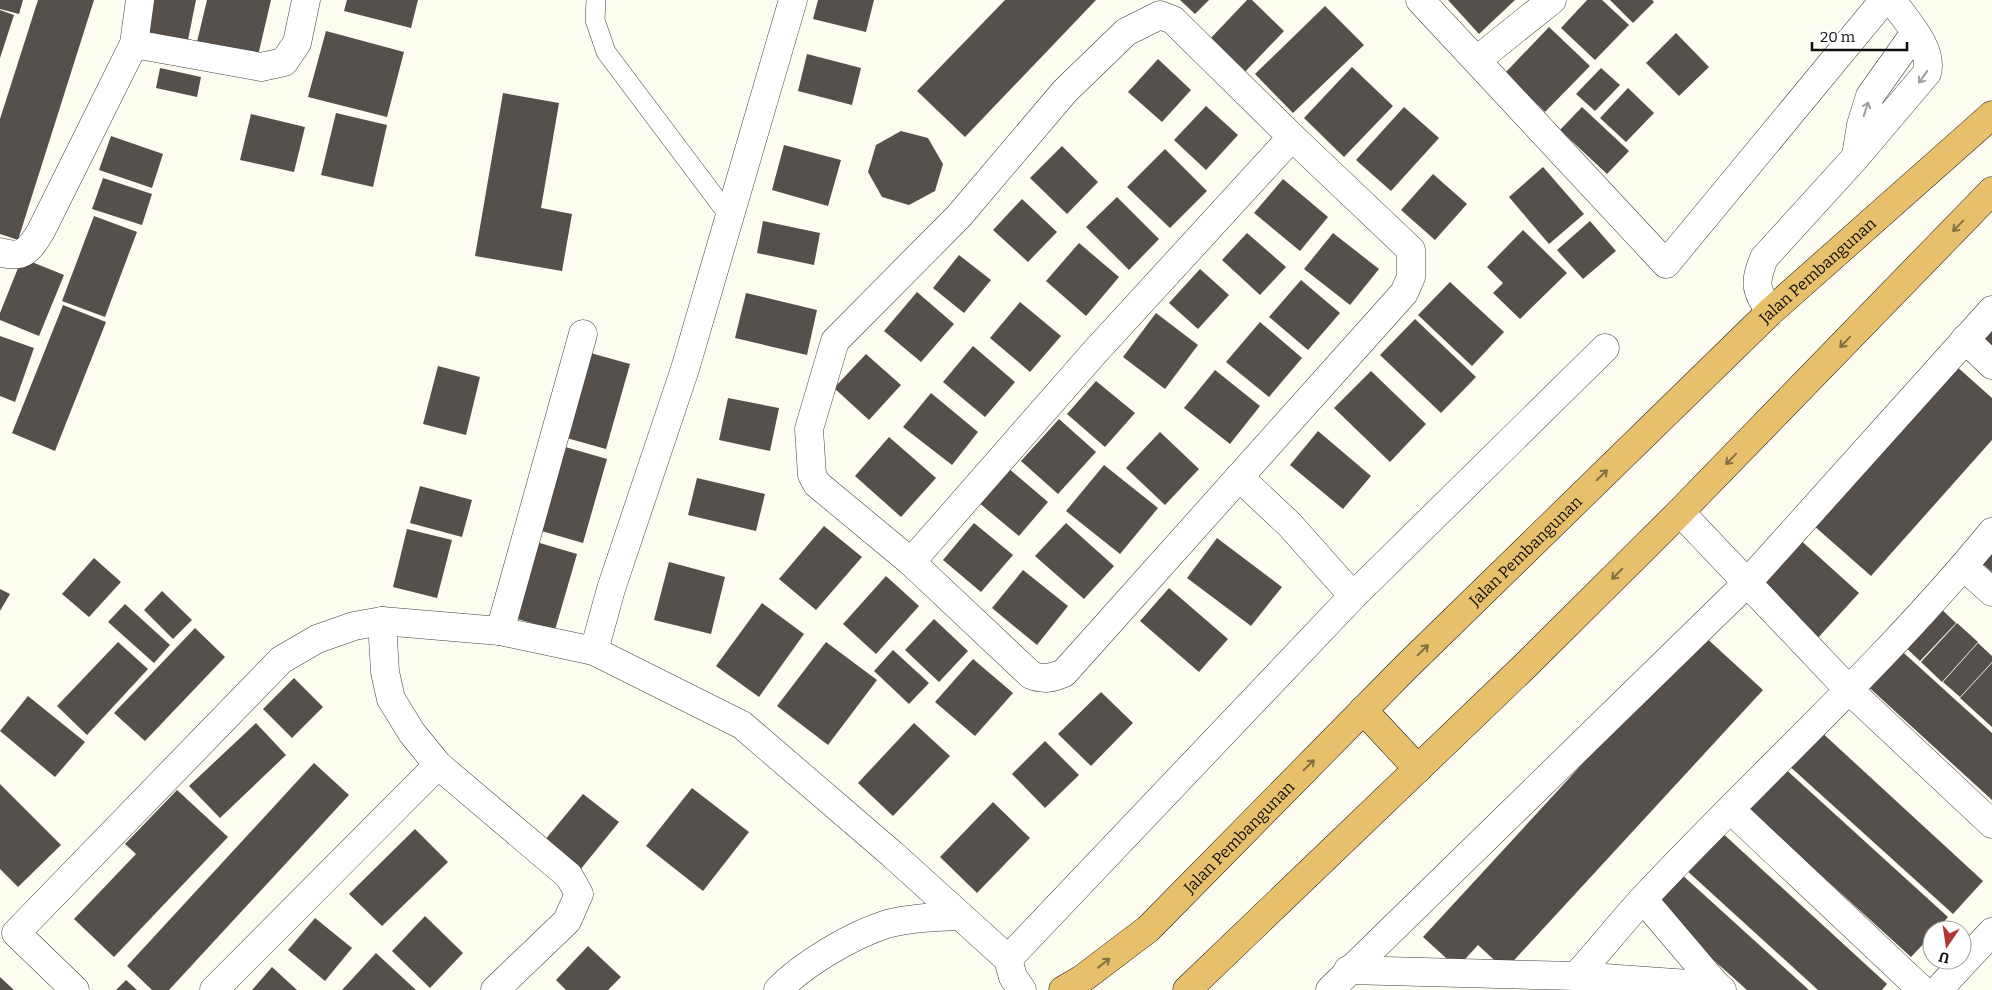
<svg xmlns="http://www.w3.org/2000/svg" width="1992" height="990" font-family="Bitter,serif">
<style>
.building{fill:#55504b}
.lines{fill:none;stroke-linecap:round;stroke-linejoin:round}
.service-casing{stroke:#404040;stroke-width:20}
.minor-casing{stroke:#404040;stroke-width:29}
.trunk-casing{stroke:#1e1e1e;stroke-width:29}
.service{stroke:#fff;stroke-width:19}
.minor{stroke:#fff;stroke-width:28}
.trunk{stroke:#e8c06c;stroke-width:28}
.oneway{stroke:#9e9e9e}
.oneway2{stroke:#856f41}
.labels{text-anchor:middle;stroke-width:5;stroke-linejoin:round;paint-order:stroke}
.street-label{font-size:16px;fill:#0d0d0d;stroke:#fff}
</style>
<rect width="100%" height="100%" fill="#fdfcf0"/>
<!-- building -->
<g class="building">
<path d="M0,0H23L19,14L0,9Z"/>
<path d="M38,0H94L18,240L0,234V119Z"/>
<path d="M150,0H196L187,45L143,36Z"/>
<path d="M207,0H271L257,60L196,46Z"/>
<path d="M347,0H418L411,28L344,11Z"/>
<path d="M818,0H874L866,32L813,19Z"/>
<path d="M1005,0H1096L965,137L917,91Z"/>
<path d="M1180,0H1209L1195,14Z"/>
<path d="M1247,0H1252L1284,31L1243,74L1208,41Z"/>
<path d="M1448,0H1515L1479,34Z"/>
<path d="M1587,0H1602L1629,25L1595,60L1561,28Z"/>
<path d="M1610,0H1652L1654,2L1633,23Z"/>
<path d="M1325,6L1364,45L1293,113L1255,74Z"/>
<path d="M0,10L14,15L0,58Z"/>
<path d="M1549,27L1590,66L1545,112L1505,73Z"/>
<path d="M326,31L404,52L387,117L308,97Z"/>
<path d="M1676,33L1709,67L1679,96L1646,63Z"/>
<path d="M807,54L861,68L852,105L798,91Z"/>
<path d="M1158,59L1191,90L1162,122L1128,92Z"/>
<path d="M1352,67L1393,106L1344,157L1304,118Z"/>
<path d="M160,68L201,77L197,97L156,88Z"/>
<path d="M1601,68L1620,85L1595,111L1576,94Z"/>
<path d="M1628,88L1654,113L1626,142L1600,118Z"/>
<path d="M503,93L559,103L541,208L572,214L562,271L475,256Z"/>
<path d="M1206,106L1238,135L1206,170L1174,140Z"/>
<path d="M1404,107L1439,138L1391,191L1356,160Z"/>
<path d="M1582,107L1629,151L1607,174L1560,130Z"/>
<path d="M336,113L387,125L373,187L321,175Z"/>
<path d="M251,114L305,127L294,172L240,160Z"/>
<path d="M901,131L928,138L943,164L935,191L909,205L882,197L868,172L876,145Z"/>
<path d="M111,136L163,154L152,188L99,170Z"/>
<path d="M784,145L841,160L828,206L772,190Z"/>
<path d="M1062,146L1098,182L1067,214L1030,178Z"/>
<path d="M1165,149L1207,191L1170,228L1127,187Z"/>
<path d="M1543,167L1584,214L1549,244L1509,197Z"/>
<path d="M1433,174L1467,204L1435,240L1401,210Z"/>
<path d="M103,178L152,194L142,225L92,209Z"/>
<path d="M1283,179L1328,217L1300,251L1254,213Z"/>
<path d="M1117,197L1159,239L1129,270L1086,227Z"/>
<path d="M1022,199L1057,232L1028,262L993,230Z"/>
<path d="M94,216L137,232L105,317L62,301Z"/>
<path d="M763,221L820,233L814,265L757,253Z"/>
<path d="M1590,221L1616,251L1583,279L1557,250Z"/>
<path d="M1523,230L1567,273L1520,319L1493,293L1503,283L1487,267Z"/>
<path d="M1247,233L1286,267L1260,295L1222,260Z"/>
<path d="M1333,233L1379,269L1350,305L1304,269Z"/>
<path d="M1079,243L1119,277L1086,316L1046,281Z"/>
<path d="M959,255L991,280L964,313L933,288Z"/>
<path d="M22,258L64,275L39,336L0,320V313Z"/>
<path d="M1200,269L1229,295L1198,329L1169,303Z"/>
<path d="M1301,280L1340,313L1308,350L1269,317Z"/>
<path d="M1450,282L1504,332L1472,366L1418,315Z"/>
<path d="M917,292L954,324L921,362L884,331Z"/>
<path d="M746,293L817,310L807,355L735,338Z"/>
<path d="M1020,302L1061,336L1030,372L990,338Z"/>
<path d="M63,305L106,322L55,451L12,433Z"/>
<path d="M1156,313L1198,345L1165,389L1123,357Z"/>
<path d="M1415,319L1476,377L1441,413L1380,355Z"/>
<path d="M1992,319V351L1976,336Z"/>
<path d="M1260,322L1302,358L1269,397L1226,362Z"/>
<path d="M0,336L34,348L15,402L0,396Z"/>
<path d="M973,346L1015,382L985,417L943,382Z"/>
<path d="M587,352L630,364L606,449L563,437Z"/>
<path d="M866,354L901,385L869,420L834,388Z"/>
<path d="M1955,365L1992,398V440L1871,576L1813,525Z"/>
<path d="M438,366L480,377L466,435L423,424Z"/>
<path d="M1215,370L1260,406L1230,444L1184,408Z"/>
<path d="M1371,371L1426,424L1390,462L1334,408Z"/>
<path d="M1096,381L1135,413L1105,447L1067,414Z"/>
<path d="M931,393L978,432L952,465L903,427Z"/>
<path d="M728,398L779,408L770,451L719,440Z"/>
<path d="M1059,419L1096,452L1058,494L1021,461Z"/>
<path d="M1318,431L1371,476L1343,509L1290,465Z"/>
<path d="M1160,432L1199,469L1165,505L1126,468Z"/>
<path d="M889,437L936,478L901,517L855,476Z"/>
<path d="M562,446L607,459L583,543L538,530Z"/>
<path d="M1104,465L1158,508L1120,554L1066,511Z"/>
<path d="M1007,467L1048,502L1019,536L978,502Z"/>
<path d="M697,478L765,494L756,531L688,515Z"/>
<path d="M420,486L472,500L462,537L410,523Z"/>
<path d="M974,523L1013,555L981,592L943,560Z"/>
<path d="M1066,523L1114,566L1084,599L1035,556Z"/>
<path d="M824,526L862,557L816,610L779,579Z"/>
<path d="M407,529L452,540L437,598L393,587Z"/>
<path d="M1797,537L1859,593L1816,640L1753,584Z"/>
<path d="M1217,538L1282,587L1251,626L1187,578Z"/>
<path d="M533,541L577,554L555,630L511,617Z"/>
<path d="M1992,542V572L1977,559Z"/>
<path d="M94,558L121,582L89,617L62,594Z"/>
<path d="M669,562L725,577L711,634L654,620Z"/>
<path d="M1023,570L1068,606L1037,645L992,608Z"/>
<path d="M886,576L919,606L876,654L843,624Z"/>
<path d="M1169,588L1228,639L1199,672L1140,621Z"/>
<path d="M0,589L10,594L0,611Z"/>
<path d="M162,591L192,620L173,639L144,610Z"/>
<path d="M762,603L804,634L759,697L716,666Z"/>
<path d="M125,604L170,645L154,663L108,622Z"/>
<path d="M1936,604L1956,623L1920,661L1901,643Z"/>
<path d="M934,619L968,651L939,682L905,650Z"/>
<path d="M1957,623L1978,642L1942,682L1921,662Z"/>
<path d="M195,628L225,657L145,741L114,713Z"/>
<path d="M1702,634L1763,690L1505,970L1478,945L1457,968L1423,937Z"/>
<path d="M118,642L148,669L87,735L57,706Z"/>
<path d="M826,642L877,680L828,745L777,706Z"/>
<path d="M1978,643L1992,656V662L1960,697L1943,682Z"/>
<path d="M1895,645L1992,733V800L1862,681Z"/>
<path d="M893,650L929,683L909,704L874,671Z"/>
<path d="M973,659L1013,693L975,736L935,702Z"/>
<path d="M1992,663V727L1960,698Z"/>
<path d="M294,678L323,707L292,738L263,709Z"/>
<path d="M1101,692L1133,723L1091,766L1058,734Z"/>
<path d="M28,696L85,742L55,777L0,731Z"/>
<path d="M256,723L286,755L220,818L189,786Z"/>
<path d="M914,723L950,756L893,816L858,783Z"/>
<path d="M1818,729L1983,881L1953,914L1786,763Z"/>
<path d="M1045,741L1079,775L1045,808L1012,774Z"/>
<path d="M314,763L349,795L169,990H152L127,966Z"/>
<path d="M1782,766L1948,917L1937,930H1932V935L1911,957L1745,806Z"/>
<path d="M0,784L61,845L18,887L0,869Z"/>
<path d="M692,788L749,832L703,891L646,846Z"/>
<path d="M177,790L228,837L114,957L74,919L136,854L125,844Z"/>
<path d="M583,794L619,822L580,870L544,841Z"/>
<path d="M993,802L1030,838L977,893L940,857Z"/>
<path d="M415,829L448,862L382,926L349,894Z"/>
<path d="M1719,830L1887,984L1882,990H1818L1684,868Z"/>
<path d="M1680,873L1809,990H1747L1651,904Z"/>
<path d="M425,916L463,953L430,988L392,951Z"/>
<path d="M315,918L352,948L325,981L288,950Z"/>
<path d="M588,946L621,977L608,990H566L556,980Z"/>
<path d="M376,953L416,990H342Z"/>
<path d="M272,967L297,990H252Z"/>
<path d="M0,977L14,990H0Z"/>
<path d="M126,980L137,990H116Z"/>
</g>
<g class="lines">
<!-- service casing -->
<g class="service-casing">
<path id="service" d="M596,0L595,20L606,52L730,217"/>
</g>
<!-- minor casing -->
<g class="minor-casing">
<g id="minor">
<path d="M1420,0L1666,264L1884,0"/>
<path d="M1160,15L1173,20L1292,137L1411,250V277L1404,293L1064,673C1052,678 1044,680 1031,675L911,562L817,484L812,475L809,429L835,341L959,216L1065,91L1126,32Z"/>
<path d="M134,44L261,67L284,62L297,43L306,0"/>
<path d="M1477,60L1552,0"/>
<path d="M1856,156L1861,125L1870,96L1914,34"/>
<path d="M0,252C23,260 30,249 41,231L134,44L140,0"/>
<path d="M1770,312C1755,288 1754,284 1764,258L1856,157L1927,73C1934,48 1905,20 1892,0"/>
<path d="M1965,339L1992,365"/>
<path d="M1239,477L1290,525L1353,596"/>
<path d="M1680,512L1849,690L1992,824"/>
<path d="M911,562L1094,353L1292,137"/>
<path d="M1964,567L1992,592"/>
<path d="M382,621L385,672L391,699L412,733L438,765L569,876L579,894L567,921L495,990"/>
<path d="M500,631L583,334"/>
<path d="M594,651L611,589L685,369L793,0"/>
<path d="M1731,810L1922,990"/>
<path d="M1643,899L1717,986"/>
<path d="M1008,959L1353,596L1605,348"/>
<path d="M1348,970L1576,976L1717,986L1722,990"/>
<path d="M1576,976C1599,951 1620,924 1643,899C1758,776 1885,663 1992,532"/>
<path d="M75,990L16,933L281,660L317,639L354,626L382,621L500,631L594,651L742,725L892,854L1008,959L1013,977L1022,990"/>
<path d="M214,990L438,765"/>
<path d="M778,990C803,964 852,935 887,924C910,918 936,917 960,916"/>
<path d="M1330,990L1746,584L1992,310"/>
<path d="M1938,990L1992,932"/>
</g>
</g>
<!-- trunk casing -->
<g class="trunk-casing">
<g id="trunk">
<path d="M1363,710L1418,769"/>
<path id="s1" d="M1063,990L1082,979L1148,929L1406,667L1770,312L1992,115"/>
<path d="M1187,990L1526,665L1680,512L1992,191"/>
</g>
</g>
<!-- service -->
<use href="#service" class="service"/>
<!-- minor -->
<use href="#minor" class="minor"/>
<!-- trunk -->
<use href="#trunk" class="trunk"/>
</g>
<!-- one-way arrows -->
<defs><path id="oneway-shaft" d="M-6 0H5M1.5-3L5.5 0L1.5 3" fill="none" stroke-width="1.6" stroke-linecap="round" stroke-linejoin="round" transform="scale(1.25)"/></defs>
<g class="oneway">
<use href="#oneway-shaft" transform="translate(1923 77) rotate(125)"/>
<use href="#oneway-shaft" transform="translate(1866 109) rotate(-72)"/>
</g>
<g class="oneway2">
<use href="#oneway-shaft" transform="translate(1958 226) rotate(134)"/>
<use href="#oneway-shaft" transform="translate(1845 342) rotate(134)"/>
<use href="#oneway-shaft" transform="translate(1731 459) rotate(134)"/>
<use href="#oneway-shaft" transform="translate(1602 475) rotate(-44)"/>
<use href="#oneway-shaft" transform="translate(1617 574) rotate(135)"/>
<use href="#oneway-shaft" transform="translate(1423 650) rotate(-44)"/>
<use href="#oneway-shaft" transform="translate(1309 765) rotate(-45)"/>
<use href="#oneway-shaft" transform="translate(1104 963) rotate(-38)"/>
</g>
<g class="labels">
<!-- street labels -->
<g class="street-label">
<text dy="6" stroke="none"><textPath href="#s1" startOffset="1044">Jalan Pembangunan</textPath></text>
<text dy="6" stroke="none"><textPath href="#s1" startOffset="639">Jalan Pembangunan</textPath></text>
<text dy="6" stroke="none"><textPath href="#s1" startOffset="234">Jalan Pembangunan</textPath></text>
</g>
</g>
<!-- north arrow -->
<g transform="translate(1947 945) rotate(193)"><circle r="24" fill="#ffffff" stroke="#9e9e9e"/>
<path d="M0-4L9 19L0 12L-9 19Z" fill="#af3734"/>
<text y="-8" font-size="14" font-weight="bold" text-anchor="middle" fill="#0d0d0d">U</text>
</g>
<!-- scale -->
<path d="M1812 42v8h95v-8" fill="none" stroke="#0d0d0d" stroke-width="2.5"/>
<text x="1820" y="42" font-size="15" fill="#0d0d0d" stroke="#ffffff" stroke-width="4" paint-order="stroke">20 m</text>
</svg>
